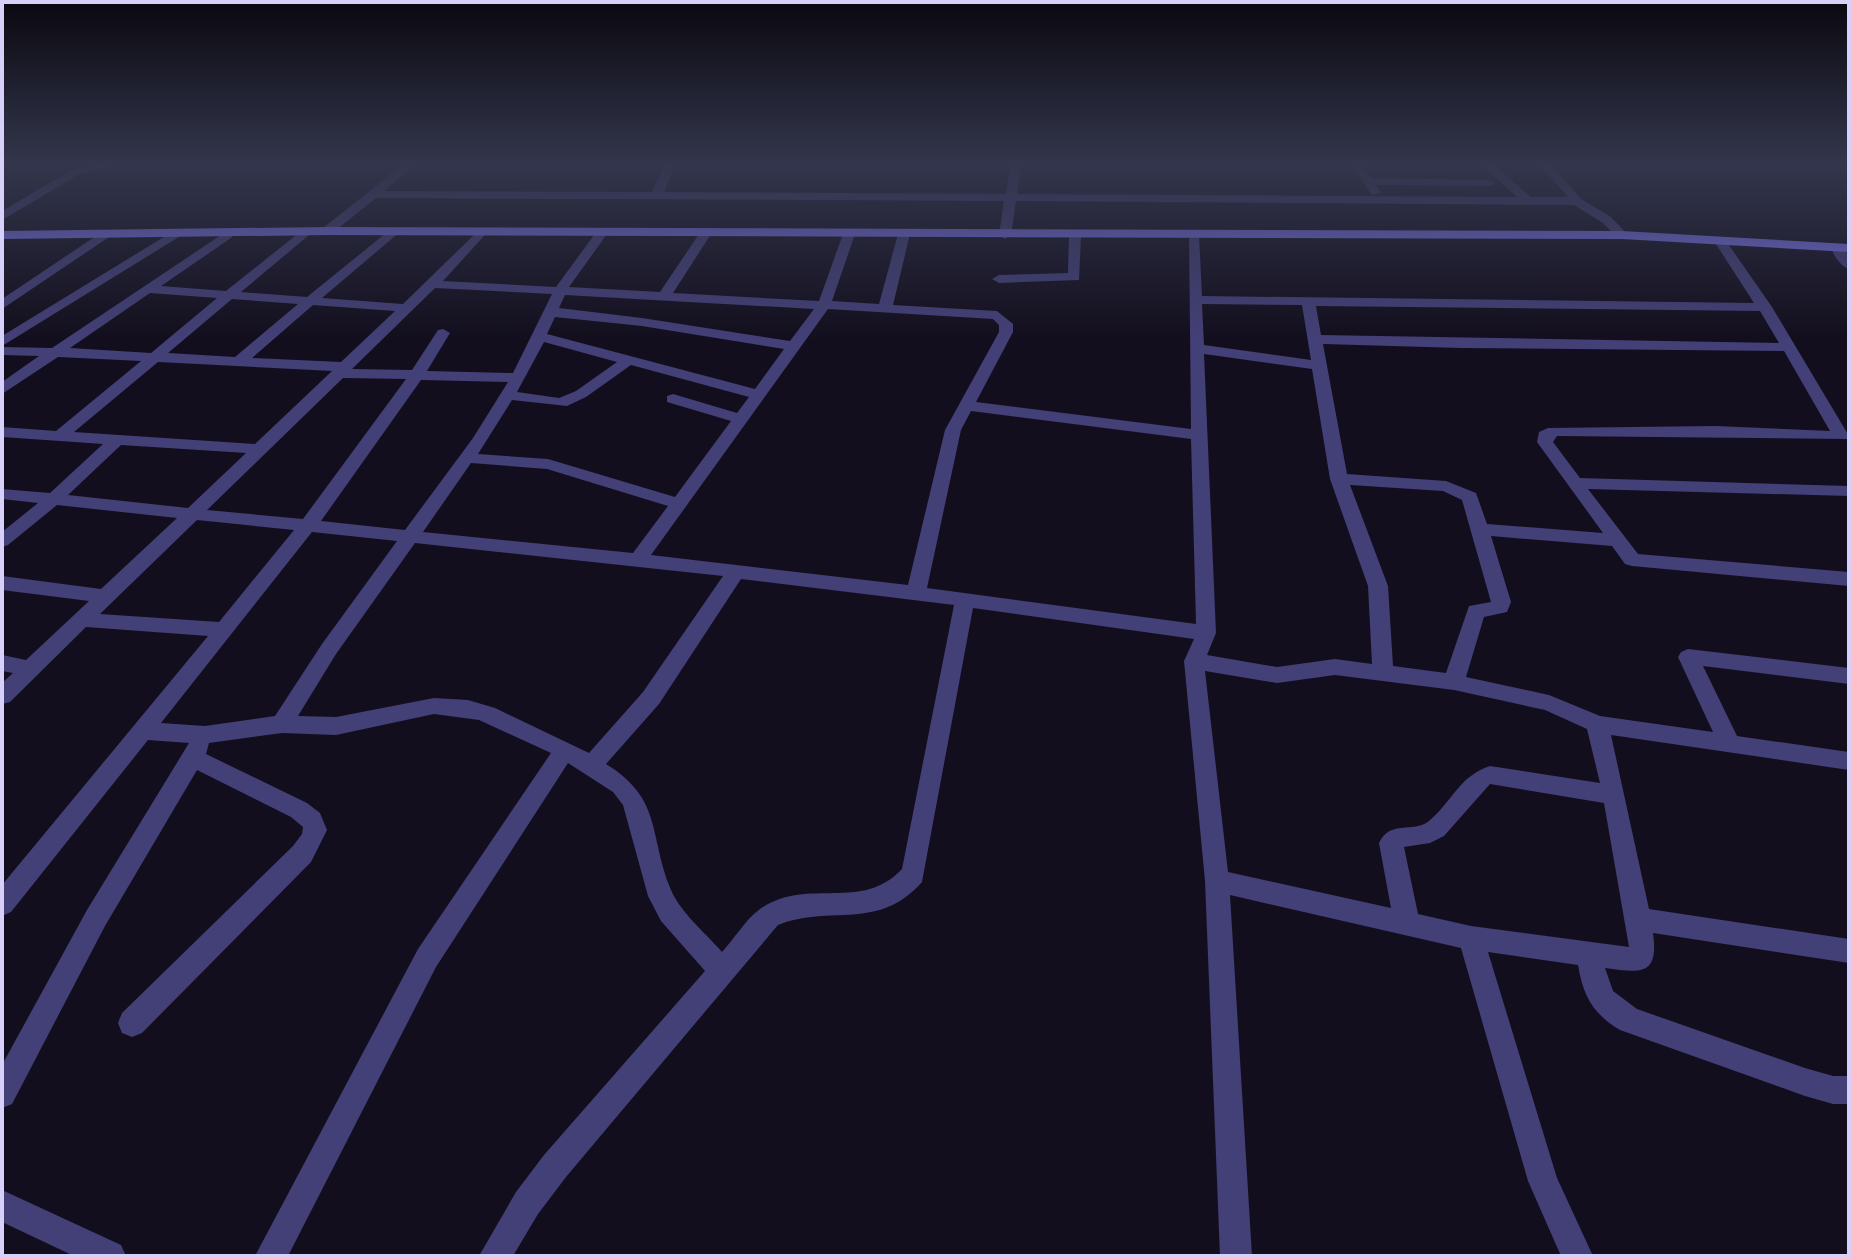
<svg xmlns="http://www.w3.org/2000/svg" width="1851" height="1258" font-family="'Titillium Web',sans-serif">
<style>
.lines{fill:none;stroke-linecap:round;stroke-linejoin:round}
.minor{fill:#433f77;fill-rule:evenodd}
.secondary{fill:#7b73ee;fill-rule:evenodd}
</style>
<rect width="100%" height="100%" fill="#120e1d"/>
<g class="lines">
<!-- minor -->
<g class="minor">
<path d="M99,164H116L78,175L2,220V211L70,171Z"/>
<path d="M404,164H416L384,191L652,192L665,164H675L664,192L1006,194L1010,164H1021L1017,194L1517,197L1481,164H1493L1531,197H1568L1539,164H1551L1581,199L1611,217L1628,235L1618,238L1603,223L1574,205L1016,201L1011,235L1005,239L999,235L1004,201L376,198L331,234H323V228Z"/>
<path d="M1352,164H1362L1371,178L1489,180L1495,183L1489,186L1376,185L1381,192L1375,195L1371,194Z"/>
<path d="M305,228L309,229V235L241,292L307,297L391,229L395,230V236L322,298L403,304L479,230L485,234L483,237L443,281L556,287L597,231L601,230L607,234L569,287L660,292L701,231L705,230L711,234L673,293L819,301L843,234L849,230L855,234L832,301L879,304L898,234L904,230L910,234L893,305L997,311L1013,324V332L976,402L1191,429L1189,232L1199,235L1202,296L1754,303L1714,241L1724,238L1772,307L1849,436L1847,439L1557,436L1553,442L1580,478L1849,486V496L1588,489L1638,554L1849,572V586L1632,566L1625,564L1612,546L1491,536L1511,602L1507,612L1484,617L1466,677L1549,695L1600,716L1713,732L1678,657L1681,652L1688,649L1849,668V684L1703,666L1737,736L1849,752V770L1611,735L1649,909L1849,939V963L1653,933C1659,976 1641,973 1605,968L1613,991L1637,1009L1805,1068L1833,1076H1849V1104H1833L1805,1096L1620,1030C1593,1014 1583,996 1578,965L1488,952L1557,1178L1593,1256H1561L1528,1181L1461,948L1230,895L1252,1256H1220L1205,881L1184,661L1194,639L973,608L922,882C878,932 831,904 778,925L566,1177L538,1214L513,1256H479L516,1192L544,1155L705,971L661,921L648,896L623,805L613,792L568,763L436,967L288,1256H255L418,949L551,753L479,720L434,714L336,735L282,733L209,743L206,754L307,803L320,813L327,830L311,862L142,1033L132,1037L122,1033L118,1023L122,1013L293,846L302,834L303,827L291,817L197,770L105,926L12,1104L2,1108V1065L87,910L189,743L148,740L11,912L2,916V885L208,636L86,627L10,702L2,704V683L13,673L2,671V655L26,660L89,601L2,590V576L101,589L177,518L57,505L8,545L2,547V532L38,503L2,499V489L50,493L103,444L2,437V427L56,431L141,361L58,357L2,394V382L39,356L2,355V347L52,348L227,231L233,235L231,238L161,286L226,291ZM435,288L552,294L513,373L427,371L450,333L443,329L438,330L412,370L352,369ZM150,293L217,298L151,353L70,348ZM565,295L814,309L790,341L642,318L559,308ZM232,299L298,304L235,357L168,353ZM1202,304L1302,305L1311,360L1204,345ZM313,305L395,311L341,362L252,358ZM1316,306L1760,311L1779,343L1321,335ZM828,309L993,319L999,325V332L945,430L908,585L651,555ZM555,317L642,326L784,349L755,389L547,334ZM544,342L617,362L576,391L559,398L517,392ZM1323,344L1461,348L1784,351L1830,431L1716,426L1548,428L1539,432L1537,442L1603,533L1487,524L1476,493L1446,481L1347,474ZM1204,354L1312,369L1330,479L1368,586L1372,664L1335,659L1277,667L1207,655L1216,633ZM158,362L332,371L255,444L74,432ZM631,365L749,397L737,413L673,394L667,396V402L731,421L675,497L548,459L478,454L512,400L567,406L586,397ZM343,378L406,379L303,519L207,510ZM421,380L508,382L473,438L405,530L321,521ZM971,411L1191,439L1196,624L927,588L961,430ZM121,445L246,453L188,508L68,495ZM471,463L547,469L668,506L633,553L423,532ZM1350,485L1443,491L1462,500L1491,602L1469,606L1446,673L1393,666L1388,586ZM197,520L294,530L219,622L100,614ZM312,532L397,541L322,644L275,716L205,726L161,723ZM415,543L723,576L643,692L589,753L495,708L468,700L434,698L336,717L298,716L336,654ZM741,579L954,605L902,869C861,913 807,876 760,909C746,919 734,939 722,952C704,931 678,911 669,885C649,831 661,798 606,764L659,704ZM1205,671L1277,683L1335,675L1454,690L1545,710L1587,729L1600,783L1490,766C1459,776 1452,802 1429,821C1412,834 1390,819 1379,843L1391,908L1228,872ZM1490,784L1604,803L1629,947L1471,926L1418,914L1404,847L1430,843L1444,836Z"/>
<path d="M1075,231L1081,235L1079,280L999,283L992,279L999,275L1068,273L1069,235Z"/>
<path d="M102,232L112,235L2,309V299Z"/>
<path d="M172,232L182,235L2,346V336Z"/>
<path d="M1832,245H1840L1849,256V269C1841,267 1830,252 1832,245Z"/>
<path d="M2,1190L121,1245L126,1256H74L2,1222Z"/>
</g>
<!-- secondary -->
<path class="secondary" d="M327,227L1622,231L1849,244V252L1622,239L327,235L2,239V231Z"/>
</g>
<!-- sky -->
<linearGradient id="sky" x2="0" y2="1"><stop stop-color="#0a0810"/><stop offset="0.48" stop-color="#33364c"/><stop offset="1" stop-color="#33364c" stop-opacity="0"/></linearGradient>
<rect width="1851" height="340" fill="url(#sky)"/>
<!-- border -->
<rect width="1851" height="1258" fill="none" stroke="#d7d1f9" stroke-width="8"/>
</svg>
